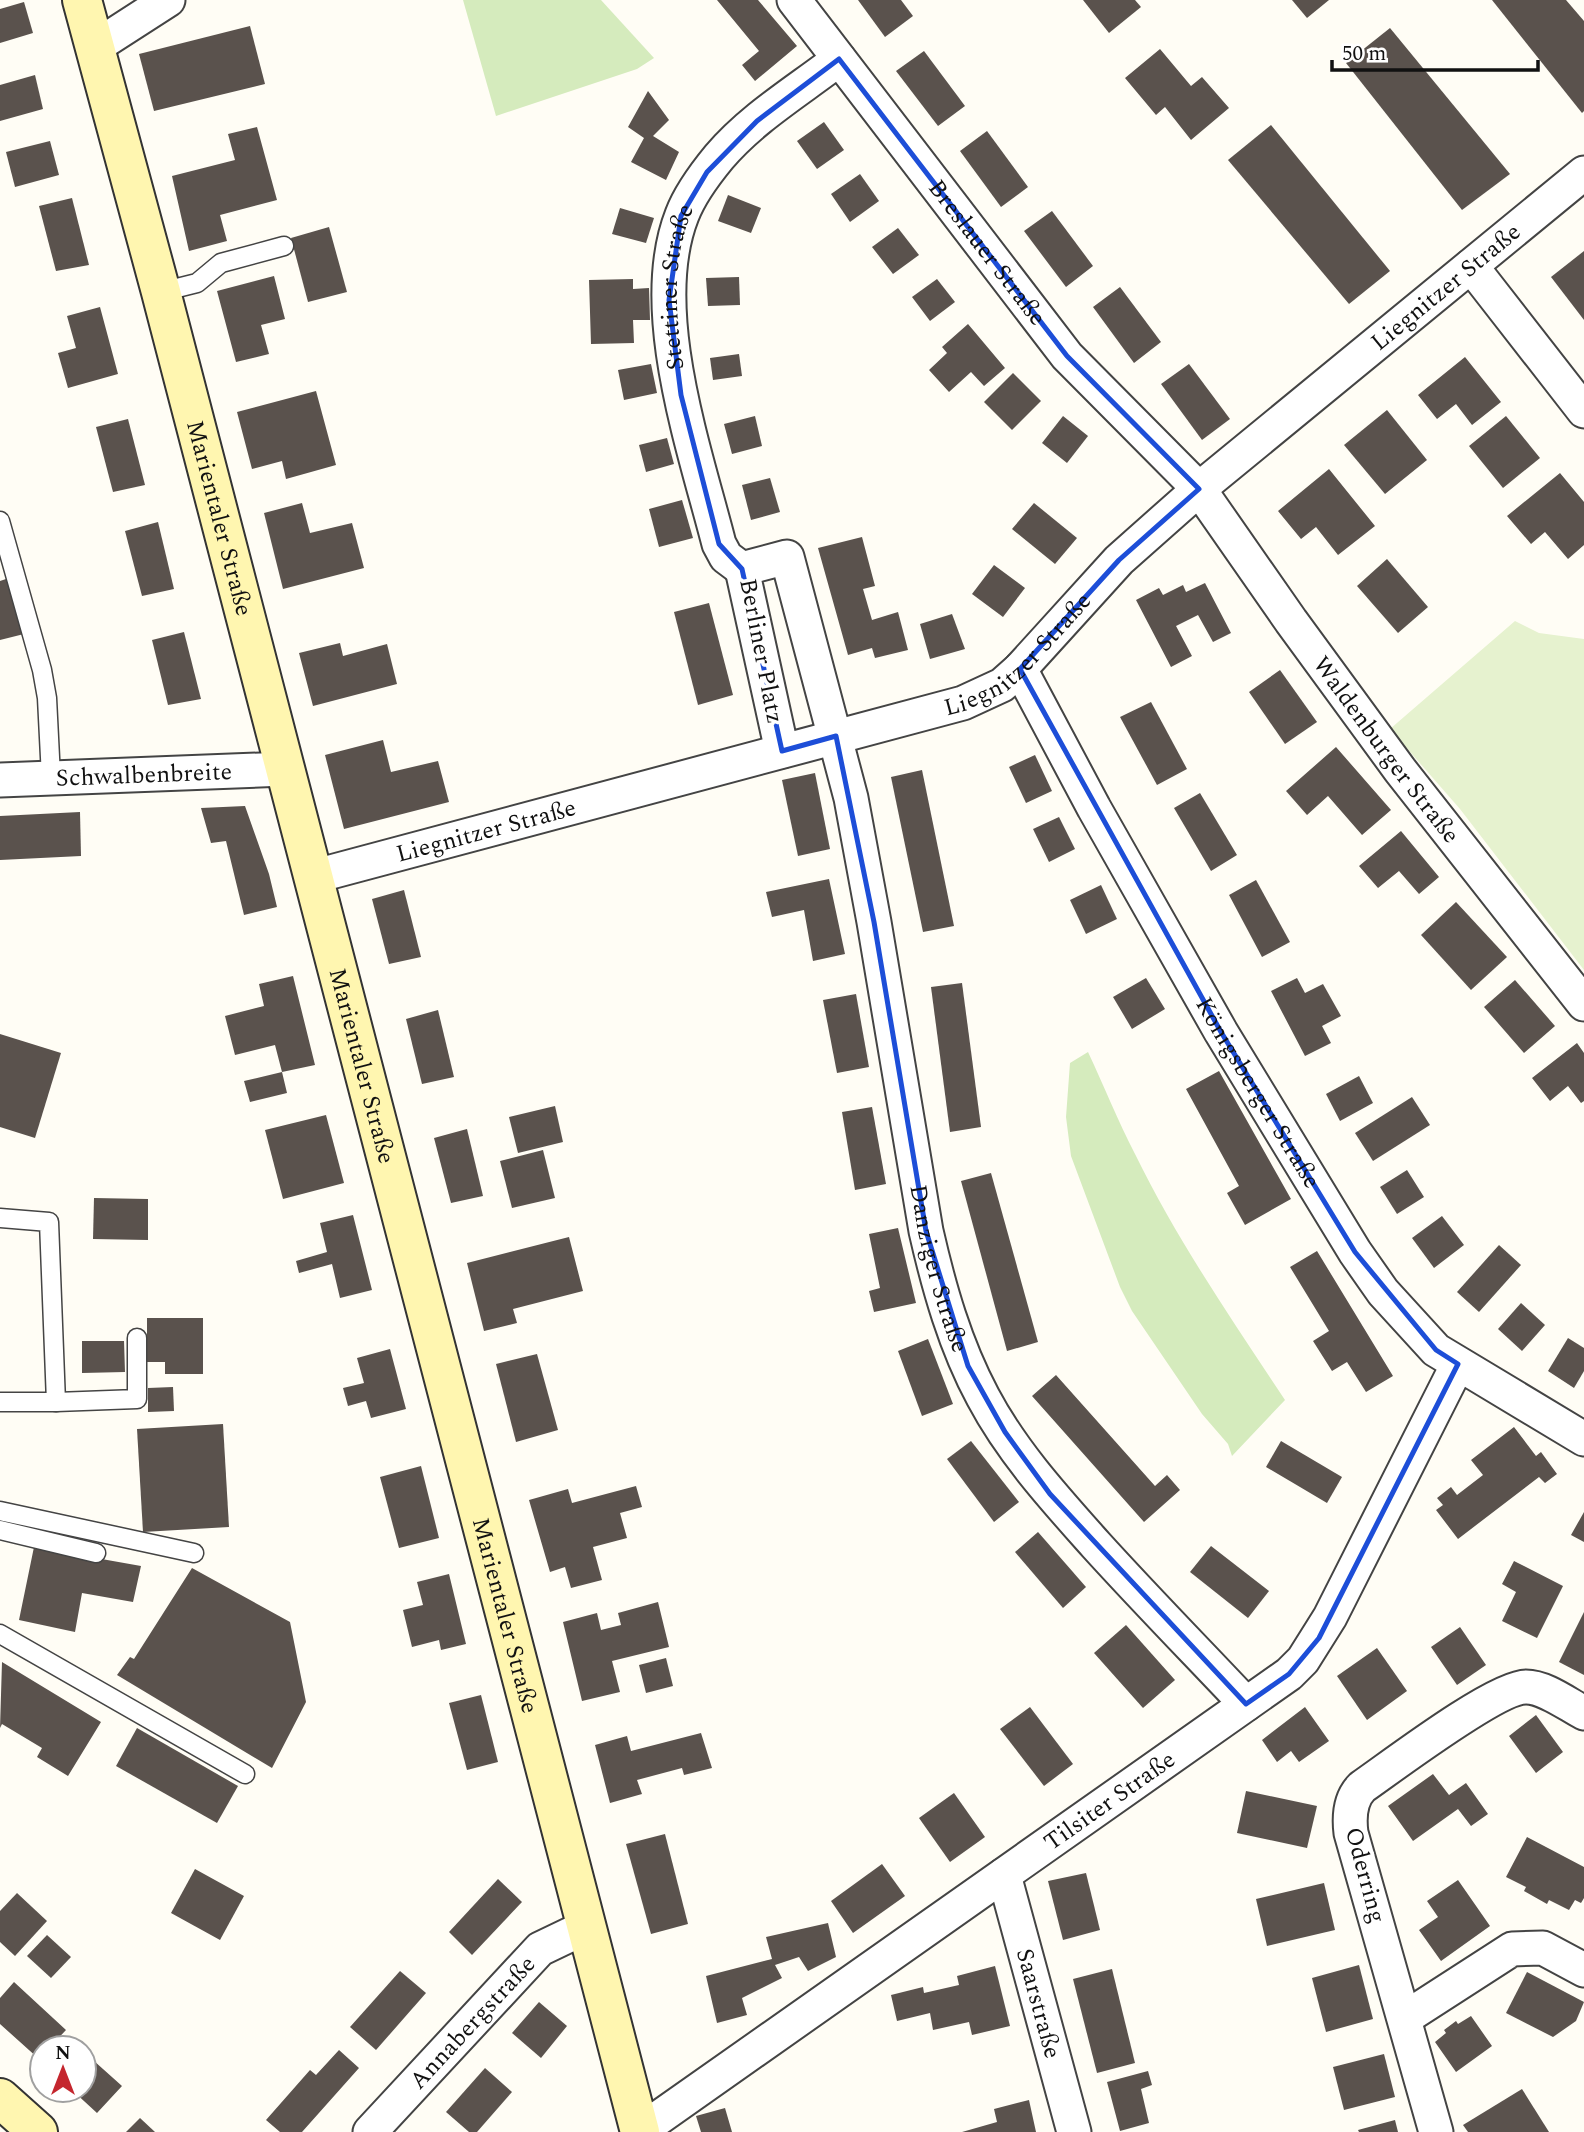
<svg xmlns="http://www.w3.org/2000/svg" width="1584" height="2132" font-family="Spectral,serif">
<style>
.green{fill:#d5ebbd}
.pitch{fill:#e6f2cf}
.building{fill:#5a524d}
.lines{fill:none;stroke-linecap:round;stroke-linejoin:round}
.lane-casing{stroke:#444;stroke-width:21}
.street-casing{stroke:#444;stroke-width:37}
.secondary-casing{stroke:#333;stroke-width:42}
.lane{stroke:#fff;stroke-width:18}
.street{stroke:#fff;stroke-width:33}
.secondary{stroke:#fff6b0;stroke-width:38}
.marked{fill:none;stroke:#1d4ed8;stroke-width:5;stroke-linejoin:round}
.labels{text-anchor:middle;stroke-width:7;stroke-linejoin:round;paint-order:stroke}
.street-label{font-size:24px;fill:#111;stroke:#fff}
</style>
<rect width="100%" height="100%" fill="#fffdf5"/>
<!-- green -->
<g class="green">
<path d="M463,0H601L654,58L637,69L496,116Z"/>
<path d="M1088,1052C1104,1086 1118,1121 1135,1154C1177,1240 1232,1320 1285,1400L1232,1456L1228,1444L1202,1414L1132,1311L1120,1287L1071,1156L1066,1117L1070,1063Z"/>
</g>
<!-- pitch -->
<path class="pitch" d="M1515,621L1539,633L1584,639V970L1460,809L1390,729Z"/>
<!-- building -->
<g class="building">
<path d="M717,0H758L797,46L755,81L742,65L759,51Z"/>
<path d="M858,0H901L913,16L885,37Z"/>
<path d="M1083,0H1135L1141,7L1109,33Z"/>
<path d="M1292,0H1329L1307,18Z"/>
<path d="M1492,0H1566L1584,21V111L1582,113Z"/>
<path d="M24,2L33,33L0,43V9Z"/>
<path d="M250,26L265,84L154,111L139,54Z"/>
<path d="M1390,28L1510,174L1462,210L1346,63Z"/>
<path d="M1160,49L1191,86L1202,77L1229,108L1191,140L1165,107L1156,115L1125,78Z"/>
<path d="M924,51L965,106L938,126L896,71Z"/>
<path d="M35,75L43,109L0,121V85Z"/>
<path d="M648,91L669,120L653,136L679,152L666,180L631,162L644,138L628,127Z"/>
<path d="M824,122L844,150L817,169L797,141Z"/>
<path d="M1271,125L1390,271L1349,304L1228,160Z"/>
<path d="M257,127L277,200L220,215L227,241L189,251L172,176L235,160L228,134Z"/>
<path d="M987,131L1028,187L1001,207L960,151Z"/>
<path d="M50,141L59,175L15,187L6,152Z"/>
<path d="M860,174L879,201L850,222L831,194Z"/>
<path d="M728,195L761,208L751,233L718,221Z"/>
<path d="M72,198L89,265L56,271L39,206Z"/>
<path d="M620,208L654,218L646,243L612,234Z"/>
<path d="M1052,211L1093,266L1066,287L1024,231Z"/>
<path d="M329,227L347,292L308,302L291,238Z"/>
<path d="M898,228L919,255L893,274L872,247Z"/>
<path d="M1584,251V320L1551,277Z"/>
<path d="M274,276L285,319L261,325L269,354L236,362L217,291Z"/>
<path d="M739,277L740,305L708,306L706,278Z"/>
<path d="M633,279V289L649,288L650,320H633L634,343L591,344L589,280Z"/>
<path d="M937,279L955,302L930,321L912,297Z"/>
<path d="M1120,287L1161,342L1134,363L1093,307Z"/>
<path d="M100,307L118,374L68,388L58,353L76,348L67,316Z"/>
<path d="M968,324L1005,368L984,386L971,372L949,392L929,370L947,353L942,347Z"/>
<path d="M739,354L742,376L713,380L710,358Z"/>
<path d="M1465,357L1501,402L1472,425L1456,404L1437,419L1418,395Z"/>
<path d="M651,364L657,393L624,400L618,370Z"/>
<path d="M1189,364L1230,419L1202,440L1161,384Z"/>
<path d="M1013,373L1041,401L1012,430L984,402Z"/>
<path d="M316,391L336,465L286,479L282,461L252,469L237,412Z"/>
<path d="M1387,410L1427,460L1385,494L1344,445Z"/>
<path d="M755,416L762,446L732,454L724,424Z"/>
<path d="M1063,416L1088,436L1067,463L1042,443Z"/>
<path d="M1506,416L1540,458L1503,488L1469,446Z"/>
<path d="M128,419L145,485L113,492L96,427Z"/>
<path d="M667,438L674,464L646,472L639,445Z"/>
<path d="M1329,469L1375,526L1338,555L1316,527L1301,539L1278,511Z"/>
<path d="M1560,473L1584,502V545L1568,559L1545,532L1531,544L1507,516Z"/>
<path d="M770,478L780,512L751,520L742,485Z"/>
<path d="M682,500L693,538L659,547L649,509Z"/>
<path d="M302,503L310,533L352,523L364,568L283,589L264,513Z"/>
<path d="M1034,503L1077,538L1055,564L1012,529Z"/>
<path d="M158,522L174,589L142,596L125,531Z"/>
<path d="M862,537L875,586L863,589L872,620L898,612L908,650L875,658L872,648L848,655L818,548Z"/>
<path d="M1387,559L1428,607L1398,633L1357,586Z"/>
<path d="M994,565L1025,588L1003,617L972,594Z"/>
<path d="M9,578L24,634L0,640V581Z"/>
<path d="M1205,583L1231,633L1213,642L1198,615L1176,626L1192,656L1171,667L1136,600L1159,588L1163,595L1183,585L1186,592Z"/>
<path d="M709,603L733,695L698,705L674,612Z"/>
<path d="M952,614L965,649L930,659L920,624Z"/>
<path d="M184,632L201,699L168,705L152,640Z"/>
<path d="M340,643L343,656L387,644L397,684L313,706L299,653Z"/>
<path d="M1280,670L1317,722L1285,744L1249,692Z"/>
<path d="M1151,702L1187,769L1157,785L1120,717Z"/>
<path d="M383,740L391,772L438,761L449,802L344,829L325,755Z"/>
<path d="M1336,747L1391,810L1362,835L1328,796L1307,815L1286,791Z"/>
<path d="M1035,755L1052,791L1026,803L1009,767Z"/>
<path d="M922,770L954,926L923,932L891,777Z"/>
<path d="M815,773L830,849L798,856L782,780Z"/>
<path d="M1200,793L1237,855L1211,871L1174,808Z"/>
<path d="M245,806L269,874L277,907L244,915L226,841L211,843L201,808Z"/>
<path d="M80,812L81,856L0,860V816Z"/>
<path d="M1059,817L1075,849L1049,862L1033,829Z"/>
<path d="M1401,831L1439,877L1419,894L1399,871L1378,888L1359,866Z"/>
<path d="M829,879L845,954L813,961L804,910L772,917L766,892Z"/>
<path d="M1256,880L1290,942L1262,957L1229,895Z"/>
<path d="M1101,885L1117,919L1086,934L1070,900Z"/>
<path d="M404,890L421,957L389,964L372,899Z"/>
<path d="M1456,902L1507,957L1471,990L1421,935Z"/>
<path d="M293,976L315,1065L282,1072L287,1093L250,1102L244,1081L282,1072L275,1045L235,1055L225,1016L264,1006L259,984Z"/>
<path d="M1146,978L1165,1009L1132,1029L1113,997Z"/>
<path d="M1297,978L1305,993L1323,984L1341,1016L1322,1026L1331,1043L1305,1056L1271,991Z"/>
<path d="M1515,980L1555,1026L1524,1053L1484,1007Z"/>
<path d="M962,983L981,1127L950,1132L931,987Z"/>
<path d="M856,994L869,1067L837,1073L823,1000Z"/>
<path d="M438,1010L454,1077L422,1084L406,1019Z"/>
<path d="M0,1034L61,1053L35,1138L0,1127Z"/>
<path d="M1577,1043L1584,1053V1101L1581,1103L1568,1086L1550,1101L1532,1078Z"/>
<path d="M1219,1071L1291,1199L1245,1225L1227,1193L1239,1186L1186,1089Z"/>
<path d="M1359,1076L1373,1103L1340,1121L1326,1094Z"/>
<path d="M1412,1097L1430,1125L1373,1161L1355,1133Z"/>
<path d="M555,1106L563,1142L518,1153L509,1117Z"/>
<path d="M872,1107L886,1184L855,1190L842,1112Z"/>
<path d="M326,1115L344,1183L283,1199L265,1130Z"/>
<path d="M467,1129L483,1196L451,1203L434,1138Z"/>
<path d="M543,1150L555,1198L512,1208L500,1161Z"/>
<path d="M1407,1170L1424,1197L1397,1214L1380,1187Z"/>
<path d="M991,1173L1038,1342L1007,1351L961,1181Z"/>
<path d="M94,1198L148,1199V1240L93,1239Z"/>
<path d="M353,1215L372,1290L340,1298L332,1264L299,1273L296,1261L327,1252L320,1223Z"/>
<path d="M1442,1216L1464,1245L1434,1268L1412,1238Z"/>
<path d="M898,1228L916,1303L874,1312L869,1291L880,1288L869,1234Z"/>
<path d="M569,1237L583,1291L513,1309L517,1323L484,1331L467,1263Z"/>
<path d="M1499,1245L1521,1265L1479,1312L1457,1292Z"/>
<path d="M1317,1251L1393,1376L1366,1392L1347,1362L1332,1371L1313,1341L1329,1331L1290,1267Z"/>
<path d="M1521,1303L1545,1325L1522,1351L1498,1329Z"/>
<path d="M147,1318H203V1374H165V1362H147Z"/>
<path d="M1568,1338L1584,1348V1371L1574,1388L1548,1371Z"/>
<path d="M928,1339L953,1404L922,1416L898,1351Z"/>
<path d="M82,1341H124L125,1372L82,1373Z"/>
<path d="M390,1349L406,1409L371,1418L366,1401L348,1406L343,1388L364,1383L357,1358Z"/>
<path d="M537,1354L558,1430L516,1442L496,1364Z"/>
<path d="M1056,1375L1155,1486L1167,1475L1180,1490L1144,1522L1032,1396Z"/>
<path d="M173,1387L174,1411L148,1412V1388Z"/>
<path d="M223,1424L229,1527L143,1532L137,1429Z"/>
<path d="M1514,1427L1536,1456L1541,1452L1557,1474L1545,1483L1539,1477L1458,1539L1436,1510L1443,1505L1437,1498L1451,1487L1457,1495L1483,1475L1471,1460Z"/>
<path d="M971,1441L1019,1502L994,1522L947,1459Z"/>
<path d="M1281,1441L1342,1477L1327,1503L1266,1467Z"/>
<path d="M421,1466L439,1538L399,1548L380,1477Z"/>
<path d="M636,1486L642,1507L620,1513L627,1538L593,1547L602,1580L571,1588L565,1567L550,1572L529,1500L568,1489L572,1503Z"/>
<path d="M1584,1512V1542L1571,1535Z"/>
<path d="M1038,1532L1086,1587L1063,1608L1015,1552Z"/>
<path d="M1211,1546L1269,1591L1248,1618L1190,1572Z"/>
<path d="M34,1547L141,1566L133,1602L82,1593L75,1632L19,1620Z"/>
<path d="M1514,1561L1563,1586L1537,1638L1502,1621L1516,1592L1502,1584Z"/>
<path d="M192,1568L290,1622L306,1702L272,1768L117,1675L130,1657L134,1659Z"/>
<path d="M449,1574L466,1644L441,1650L439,1640L412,1647L403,1610L423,1605L417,1582Z"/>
<path d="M658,1602L669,1647L612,1661L620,1692L582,1701L563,1622L597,1613L601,1630L621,1625L618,1613Z"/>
<path d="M1584,1612V1675L1559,1662Z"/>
<path d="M1126,1625L1175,1680L1143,1708L1094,1653Z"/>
<path d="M1460,1627L1486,1665L1457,1685L1431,1647Z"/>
<path d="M1377,1648L1407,1691L1367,1720L1337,1676Z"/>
<path d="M666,1658L673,1686L646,1693L639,1665Z"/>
<path d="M2,1662L101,1722L68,1776L37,1757L42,1748L2,1724L0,1728Z"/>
<path d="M481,1695L498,1762L467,1770L449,1703Z"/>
<path d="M1030,1707L1073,1764L1044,1786L1000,1729Z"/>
<path d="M1305,1707L1329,1741L1299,1762L1291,1751L1277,1762L1262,1740Z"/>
<path d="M1536,1715L1563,1752L1536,1773L1509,1736Z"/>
<path d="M137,1728L238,1786L217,1823L116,1766Z"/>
<path d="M701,1733L712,1768L684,1775L682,1768L637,1780L642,1794L610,1803L595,1745L627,1736L631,1751Z"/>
<path d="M1433,1774L1449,1795L1466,1783L1488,1814L1471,1826L1458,1809L1413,1841L1388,1806Z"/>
<path d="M1246,1791L1317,1806L1307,1848L1237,1833Z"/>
<path d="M954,1793L985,1837L950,1862L919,1818Z"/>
<path d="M665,1834L688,1924L651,1934L626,1844Z"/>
<path d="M1527,1837L1584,1867V1898L1581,1903L1575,1900L1569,1910L1549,1900L1547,1904L1524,1891L1526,1887L1506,1877Z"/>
<path d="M882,1864L905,1896L853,1933L831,1901Z"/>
<path d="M195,1869L244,1896L220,1940L171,1913Z"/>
<path d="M1086,1873L1100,1930L1063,1940L1048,1881Z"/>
<path d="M498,1879L522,1902L472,1955L449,1932Z"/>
<path d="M1458,1880L1490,1926L1441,1961L1419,1930L1438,1917L1427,1901Z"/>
<path d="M1324,1883L1335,1930L1267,1946L1256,1899Z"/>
<path d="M17,1893L47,1921L15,1956L0,1942V1911Z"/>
<path d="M828,1923L836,1957L808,1971L799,1957L775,1965L782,1978L742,1998L747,2015L717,2023L706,1976L772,1959L766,1937Z"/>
<path d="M47,1935L71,1957L51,1978L27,1956Z"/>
<path d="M1359,1965L1373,2019L1326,2032L1312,1978Z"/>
<path d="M995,1966L1010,2026L972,2035L969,2022L933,2030L930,2013L897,2021L891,1995L923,1987L924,1993L959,1985L957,1976Z"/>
<path d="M1112,1969L1135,2063L1097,2073L1073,1979Z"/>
<path d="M400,1971L426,1993L376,2050L350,2027Z"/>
<path d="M1527,1972L1584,2002L1576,2021L1553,2037L1506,2013Z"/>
<path d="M14,1982L66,2030L49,2048H42V2055L39,2059L0,2024V1998Z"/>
<path d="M539,2002L567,2026L541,2058L512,2033Z"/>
<path d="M1471,2016L1492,2046L1456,2072L1435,2042L1446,2033L1444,2030L1456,2021L1458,2024Z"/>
<path d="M339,2050L359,2068L302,2132H280L266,2120L310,2070L316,2075Z"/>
<path d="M84,2052L122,2086L97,2113L72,2090H84Z"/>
<path d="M1384,2054L1395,2097L1344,2110L1333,2067Z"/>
<path d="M485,2068L512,2092L477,2132H469L446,2112Z"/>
<path d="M1148,2071L1152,2085L1141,2089L1149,2123L1120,2131L1107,2082Z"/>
<path d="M1522,2089L1549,2132H1468L1463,2125Z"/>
<path d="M1029,2100L1036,2132H962L997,2122L994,2109Z"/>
<path d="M725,2108L732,2132H701L696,2116Z"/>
<path d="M140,2118L155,2132H126Z"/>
<path d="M1395,2120L1398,2132H1359L1358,2130Z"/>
</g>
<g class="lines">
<!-- lane casing -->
<g class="lane-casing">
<g id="lane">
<path d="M161,292L197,283L221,263L284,246"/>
<path d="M0,521L42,670L47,698L51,777"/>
<path d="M0,1218L49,1222L56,1402H0"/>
<path d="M56,1402L137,1399V1338"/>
<path d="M0,1511L194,1553"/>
<path d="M0,1530L96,1553"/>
<path d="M0,1634L245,1774"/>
</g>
</g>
<!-- street casing -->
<g class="street-casing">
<g id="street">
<path id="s1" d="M794,0L1067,356L1199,489L1291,621L1400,770L1584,1004"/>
<path d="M95,47L168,0"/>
<path d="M1471,266L1584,411"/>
<path id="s2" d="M742,569L726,557L719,544C695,450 645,309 682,215C690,194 705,174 719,157C752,118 799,90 839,59"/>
<path id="s3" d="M1020,669L1094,808L1221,1032L1355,1252L1383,1292L1436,1350L1584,1439"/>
<path id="s4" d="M782,751L742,569L787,557L851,798L874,922L926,1231C939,1288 955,1345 983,1397C1012,1452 1055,1499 1096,1545C1145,1599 1196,1651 1246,1704"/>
<path id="s5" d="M0,780L285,769"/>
<path id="s6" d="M312,877L963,703L1002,685L1020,669L1119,560L1199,489L1584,173"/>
<path id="s7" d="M1004,1875L1074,2132"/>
<path d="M1405,2018L1512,1949L1543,1948L1584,1970"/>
<path id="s8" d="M640,2131L1289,1674L1303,1660L1330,1617L1458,1364"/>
<path id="s9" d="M370,2132L540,1949L588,1926"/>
<path d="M1436,2132L1351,1833C1349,1817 1350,1799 1362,1787C1391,1767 1496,1687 1526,1687C1545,1687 1567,1704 1584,1713"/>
</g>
</g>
<!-- secondary casing -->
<g class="secondary-casing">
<g id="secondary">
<path id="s10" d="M82,0L161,292L640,2132"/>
<path d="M0,2098L38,2132"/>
</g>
</g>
<!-- lane -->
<use href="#lane" class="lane"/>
<!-- street -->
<use href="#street" class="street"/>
<!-- secondary -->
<use href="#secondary" class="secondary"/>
</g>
<!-- marked area -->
<path class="marked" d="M839,59L1067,356L1199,489L1119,560L1020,669L1221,1032L1355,1252L1436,1350L1458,1364L1319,1638L1289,1674L1246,1704L1050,1494L1005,1432L968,1366L926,1231L874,922L836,736L782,751L742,569L719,544L681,395L669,300L681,216L707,172L757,121Z"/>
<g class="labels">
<!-- street labels -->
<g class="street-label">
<text dy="8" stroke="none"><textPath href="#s1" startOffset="318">Breslauer Straße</textPath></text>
<text dy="8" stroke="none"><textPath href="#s6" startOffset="1314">Liegnitzer Straße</textPath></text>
<text dy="8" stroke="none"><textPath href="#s2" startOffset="298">Stettiner Straße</textPath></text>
<text dy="8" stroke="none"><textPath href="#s10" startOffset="536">Marientaler Straße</textPath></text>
<text dy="8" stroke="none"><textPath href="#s6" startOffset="747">Liegnitzer Straße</textPath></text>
<text transform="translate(762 651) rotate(79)" y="8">Berliner Platz</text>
<text dy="8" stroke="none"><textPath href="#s1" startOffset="957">Waldenburger Straße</textPath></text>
<text dy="8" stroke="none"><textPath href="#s5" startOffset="144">Schwalbenbreite</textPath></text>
<text dy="8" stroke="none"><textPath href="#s6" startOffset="180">Liegnitzer Straße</textPath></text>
<text dy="8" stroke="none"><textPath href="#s10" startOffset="1102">Marientaler Straße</textPath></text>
<text dy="8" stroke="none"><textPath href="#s3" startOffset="486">Königsberger Straße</textPath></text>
<text dy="8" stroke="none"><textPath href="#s4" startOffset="961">Danziger Straße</textPath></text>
<text dy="8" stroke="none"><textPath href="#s10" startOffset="1670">Marientaler Straße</textPath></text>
<text dy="8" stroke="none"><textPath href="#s8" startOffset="574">Tilsiter Straße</textPath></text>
<text transform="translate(1366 1875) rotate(75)" y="8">Oderring</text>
<text dy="8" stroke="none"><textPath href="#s7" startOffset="133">Saarstraße</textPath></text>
<text dy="8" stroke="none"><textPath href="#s9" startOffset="150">Annabergstraße</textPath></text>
</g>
</g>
<!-- north arrow -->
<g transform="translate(63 2069)"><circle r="33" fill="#ffffff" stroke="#a0a0a0" stroke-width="2"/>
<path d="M0-5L12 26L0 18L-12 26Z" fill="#c4262e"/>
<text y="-10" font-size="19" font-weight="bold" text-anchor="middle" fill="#111111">N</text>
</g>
<!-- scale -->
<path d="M1332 60v10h206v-10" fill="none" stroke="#111111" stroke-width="3.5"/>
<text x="1342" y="60" font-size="21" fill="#111111" stroke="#ffffff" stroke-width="5" paint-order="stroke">50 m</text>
</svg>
